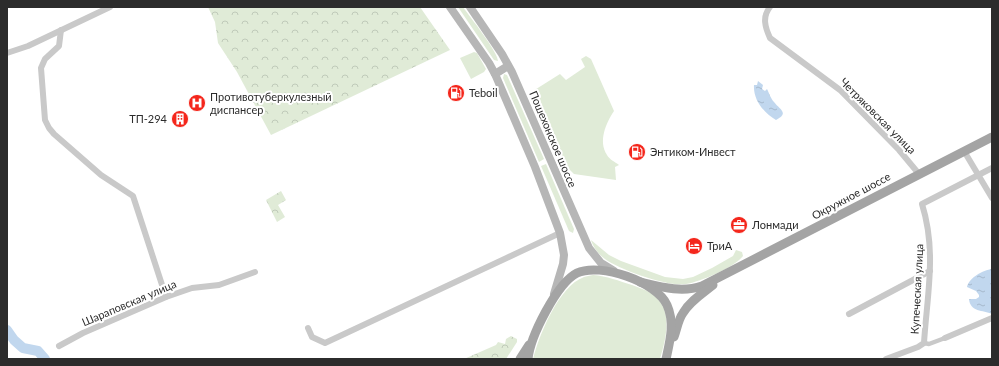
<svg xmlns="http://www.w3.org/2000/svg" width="999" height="366" font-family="Lato,sans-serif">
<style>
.green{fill:#e0ebd7}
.forest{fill:url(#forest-crowns)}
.water{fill:url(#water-ripples)}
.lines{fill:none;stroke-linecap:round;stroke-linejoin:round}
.river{stroke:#c1d7ee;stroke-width:10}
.pedestrian{stroke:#c9c9c9;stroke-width:4.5}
.minor{stroke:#c9c9c9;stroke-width:6}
.secondary{stroke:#b6b6b6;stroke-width:8}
.primary{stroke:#a4a4a4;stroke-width:9}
.labels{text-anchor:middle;stroke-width:4;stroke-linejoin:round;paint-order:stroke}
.poi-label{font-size:11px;fill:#2c2c2c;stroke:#fff;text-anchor:start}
.street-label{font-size:11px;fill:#2c2c2c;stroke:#fff}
</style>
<defs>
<pattern id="forest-crowns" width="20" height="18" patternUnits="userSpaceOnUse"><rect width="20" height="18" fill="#e0ebd7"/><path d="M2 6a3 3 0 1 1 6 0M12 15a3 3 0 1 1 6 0" fill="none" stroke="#c0cab9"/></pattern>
<pattern id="water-ripples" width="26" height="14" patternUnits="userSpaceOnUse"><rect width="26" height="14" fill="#c1d7ee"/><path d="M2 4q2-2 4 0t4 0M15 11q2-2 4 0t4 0" fill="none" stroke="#a6b9cc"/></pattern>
</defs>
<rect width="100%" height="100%" fill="#fff"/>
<!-- green -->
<g class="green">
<path d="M458,7H463C470,17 498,52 498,61L494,60Z"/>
<path d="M474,52L477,53L486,69L484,72L471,79L460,58Z"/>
<path d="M586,56L591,59L614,111C606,123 598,141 607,155C609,159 615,162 619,165L615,167L616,180L574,174L568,168L533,91L560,74L566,80L585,67L581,59Z"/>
<path d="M504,74L507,75L544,159L539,162L503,78Z"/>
<path d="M546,164L574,229L573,233L569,231L541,166Z"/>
<path d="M591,240L609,255L621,261L665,277L683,279L693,277L712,268L733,256L736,250L742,252L743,256C735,267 700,282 686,284C668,287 620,270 605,259C599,255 593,247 591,240Z"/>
<path d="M593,275C607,276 619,281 632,285C637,287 644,289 649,292C674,306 667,336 660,359H533C539,335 559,286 584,277C586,276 590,276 593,275Z"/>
</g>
<!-- forest -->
<g class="forest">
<path d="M208,7H420L450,50L271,135L237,72L218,43L215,22Z"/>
<path d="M281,191L286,200L278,205L285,217L277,222L266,200Z"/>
<path d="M511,336L517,339V342L506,359H464L496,345L498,342L505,344L506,339Z"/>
</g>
<!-- water -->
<g class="water">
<path d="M758,81L763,85L762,89L765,91L767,89C769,93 771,99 774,102C779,109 790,113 776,120C764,113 753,100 754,85H757Z"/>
<path d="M992,269V314C983,310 970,312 969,299H976L979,297V295L976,291L967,287C969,278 983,270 992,269Z"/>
</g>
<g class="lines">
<!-- river -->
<path class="river" d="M7,330L14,340L23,348L38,351L45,359"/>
<!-- pedestrian -->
<path class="pedestrian" d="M924,343L929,344L945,338"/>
<!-- minor -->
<g class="minor">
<path d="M770,7C762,17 765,27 770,38L840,90L899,150L919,174"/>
<path d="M61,30L59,46L45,59L41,68L45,120L49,128L54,134L101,175L133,196L166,297"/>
<path d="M7,53L28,46L110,7"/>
<path d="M964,151L992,198"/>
<path d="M849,314L930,271"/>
<path d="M308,328L312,337L325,343L560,233"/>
<path d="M945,338L992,318"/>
<path d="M59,346L83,333L166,297L192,288L219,285L255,272"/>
<path d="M886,359L918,347L924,343C927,295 937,252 922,204L992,168"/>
</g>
<!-- secondary -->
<g class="secondary">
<path d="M450,7L489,63L495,74L535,167L560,233L564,255L563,264L554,294"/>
<path d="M470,7L502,54L512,72L589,248L601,263L614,271"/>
<path d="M495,74L508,66"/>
</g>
<!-- primary -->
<g class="primary">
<path d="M640,282C661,287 682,293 702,286L992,137"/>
<path d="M674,337C677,329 678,320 683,313C690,301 703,293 713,285"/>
<path d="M520,359L529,345"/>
<path d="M528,359C530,337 557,283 577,273C600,262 657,282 667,305C675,323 670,341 666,359"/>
</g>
</g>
<!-- icons -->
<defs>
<g id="fuel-disc" transform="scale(0.9)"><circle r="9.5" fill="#f4271c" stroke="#fff"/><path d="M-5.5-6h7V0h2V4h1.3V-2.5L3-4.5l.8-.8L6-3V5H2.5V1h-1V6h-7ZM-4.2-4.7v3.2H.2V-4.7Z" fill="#fff"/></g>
<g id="hospital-disc" transform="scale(0.9)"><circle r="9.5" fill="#f4271c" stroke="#fff"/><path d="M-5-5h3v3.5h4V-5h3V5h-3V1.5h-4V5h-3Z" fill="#fff"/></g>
<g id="building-disc" transform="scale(0.9)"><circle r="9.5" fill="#f4271c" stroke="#fff"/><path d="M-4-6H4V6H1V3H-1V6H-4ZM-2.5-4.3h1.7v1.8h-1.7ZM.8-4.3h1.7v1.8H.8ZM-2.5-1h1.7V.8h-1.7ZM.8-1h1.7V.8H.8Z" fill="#fff"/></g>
<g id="office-disc" transform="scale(0.9)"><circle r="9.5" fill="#f4271c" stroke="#fff"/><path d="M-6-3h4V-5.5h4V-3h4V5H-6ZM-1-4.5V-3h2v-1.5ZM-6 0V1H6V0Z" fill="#fff"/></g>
<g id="hotel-disc" transform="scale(0.9)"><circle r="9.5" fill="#f4271c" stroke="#fff"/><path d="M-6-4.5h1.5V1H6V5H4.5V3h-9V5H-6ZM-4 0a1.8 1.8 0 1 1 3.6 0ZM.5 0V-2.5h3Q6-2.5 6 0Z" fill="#fff"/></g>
</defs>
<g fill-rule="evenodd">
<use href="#fuel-disc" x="456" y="93"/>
<use href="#hospital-disc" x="197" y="103"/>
<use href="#building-disc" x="180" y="119"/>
<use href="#fuel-disc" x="637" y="152"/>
<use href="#office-disc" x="739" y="225"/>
<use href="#hotel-disc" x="694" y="246"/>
</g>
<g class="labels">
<!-- poi labels -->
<g class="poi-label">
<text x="469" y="97">Teboil</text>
<text x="210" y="101">Противотуберкулезный<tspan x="210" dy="13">диспансер</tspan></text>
<text x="167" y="123" text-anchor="end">ТП-294</text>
<text x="650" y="156">Энтиком-Инвест</text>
<text x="752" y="229">Лонмади</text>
<text x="707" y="250">ТриА</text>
</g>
<!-- street labels -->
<g class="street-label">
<text transform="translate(878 116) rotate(45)" y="4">Четряковская улица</text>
<text transform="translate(553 139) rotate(67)" y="4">Пошехонское шоссе</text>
<text transform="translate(851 196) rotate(-28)" y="4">Окружное шоссе</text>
<text transform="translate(917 289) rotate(-87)" y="4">Купеческая улица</text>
<text transform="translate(129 303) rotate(-23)" y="4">Шараповская улица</text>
</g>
</g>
<!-- border -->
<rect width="999" height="366" fill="none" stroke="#2c2c2c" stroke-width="16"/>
</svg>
